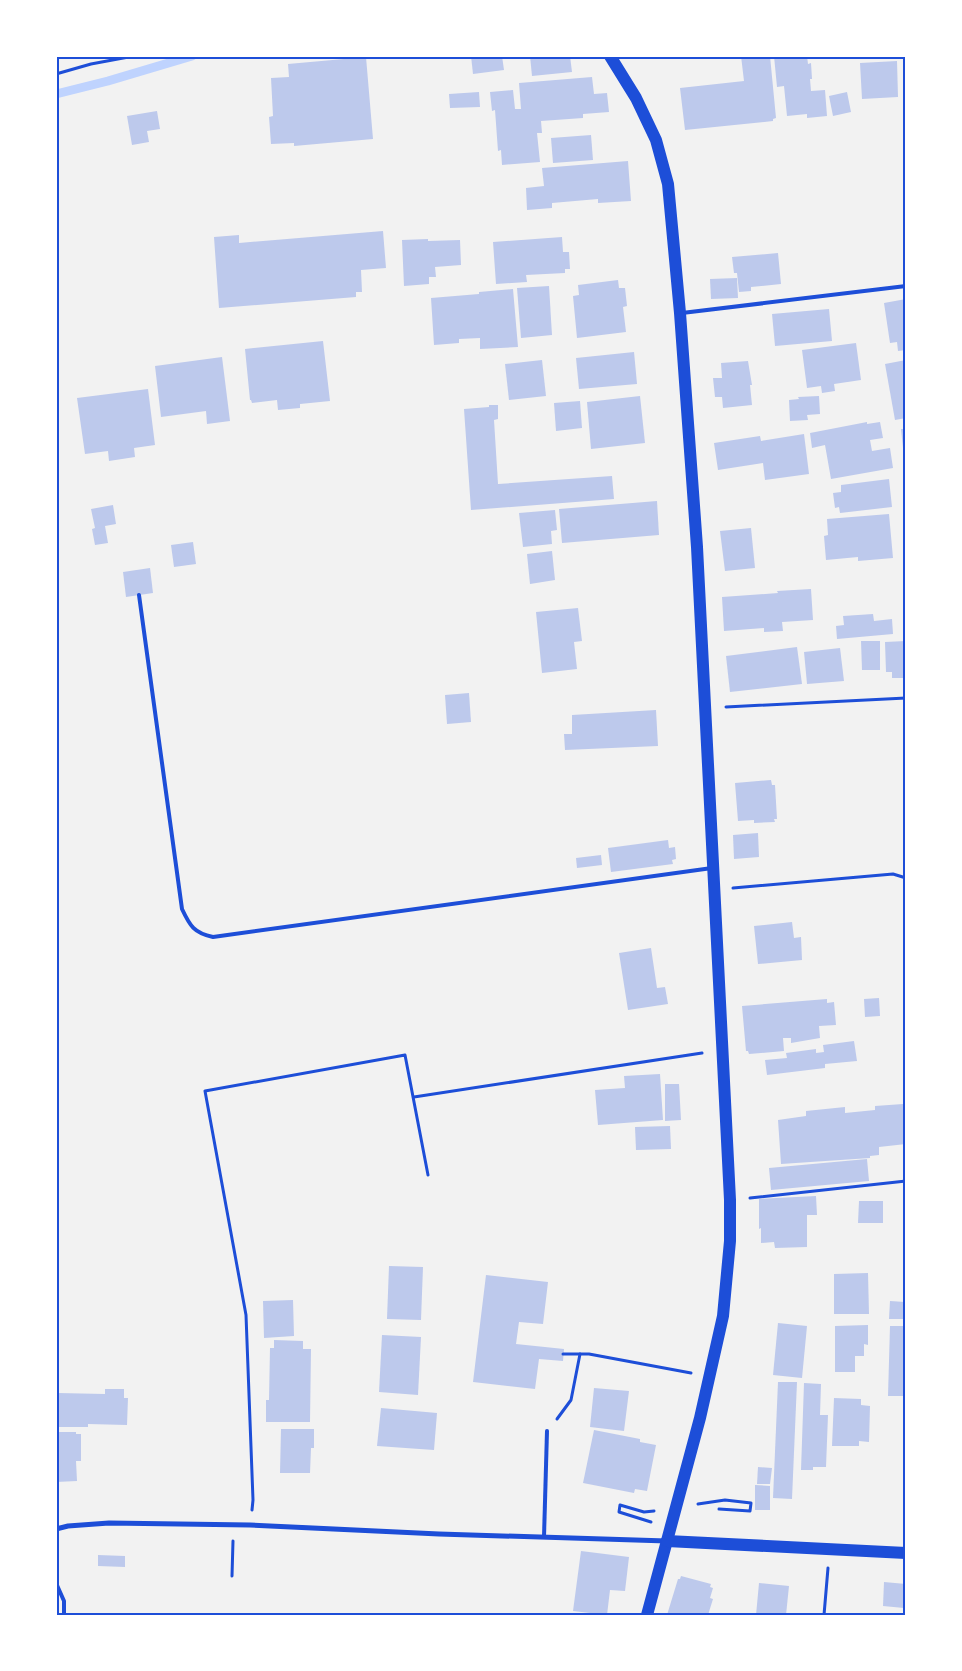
<svg xmlns="http://www.w3.org/2000/svg" width="962" height="1671" font-family="Barlow,sans-serif">
<style>
.lines{fill:none;stroke-linecap:round;stroke-linejoin:round}
.stream{stroke:#bfd3fe;stroke-width:9}
.building{fill:#bdc9ec}
.path{stroke:#1d4ed8;stroke-width:3}
.service{stroke:#1d4ed8;stroke-width:4}
.minor{stroke:#1d4ed8;stroke-width:5}
.primary{stroke:#1d4ed8;stroke-width:12}
.neatline{fill:none;stroke:#1d4ed8;stroke-width:2}
</style>
<rect width="100%" height="100%" fill="#f2f2f2"/>
<g class="lines">
<!-- stream -->
<path class="stream" d="M56,94L108,81L192,56"/>
</g>
<!-- building -->
<g class="building">
<path d="M471,56H502L504,70L473,74Z"/>
<path d="M530,56H570L572,72L532,76Z"/>
<path d="M741,56H770L776,118L773,119V121L685,130L680,88L744,81Z"/>
<path d="M774,56H807L808,64L811,63L812,79H810L811,91L825,90L827,116L807,118V114L787,116L784,86L777,87Z"/>
<path d="M366,57L373,139L294,146V143L271,144L269,117L273,116L271,78L289,77L288,64Z"/>
<path d="M897,61L898,97L862,99L860,63Z"/>
<path d="M592,77L594,94L607,93L609,112L583,114V118L541,121L542,133H537L540,162L502,165L501,150L498,151L495,110L492,111L490,92L513,90L515,109H521L519,83Z"/>
<path d="M479,92L480,107L450,108L449,94Z"/>
<path d="M847,92L851,112L833,116L829,96Z"/>
<path d="M157,111L160,129L147,131L149,142L132,145L127,116Z"/>
<path d="M591,135L593,160L553,163L551,138Z"/>
<path d="M628,161L631,201L598,203V199L552,203V208L527,210L526,188L544,186L542,168Z"/>
<path d="M383,231L386,268L361,270L362,292H356V297L219,308L214,237L239,235V243Z"/>
<path d="M562,237L563,252H569L570,269H565V273L526,275L527,282L496,284L493,242Z"/>
<path d="M428,239V241L460,240L461,265L435,267L436,277H429V284L404,286L402,240Z"/>
<path d="M778,253L781,284L751,287V291L739,292L737,273H734L732,257Z"/>
<path d="M737,278L738,298L711,299L710,279Z"/>
<path d="M618,280L619,288H625L627,306L623,307L626,332L577,338L573,296L579,295L578,285Z"/>
<path d="M549,286L552,335L521,338L517,288Z"/>
<path d="M513,289L518,347L480,349V338L459,339V343L434,345L431,298L479,294V292Z"/>
<path d="M906,299V350L898,351L897,342L890,343L884,303Z"/>
<path d="M829,309L832,341L775,346L772,314Z"/>
<path d="M323,341L330,401L300,404V408L278,410L277,400L252,403L251,400H250L245,349Z"/>
<path d="M856,343L861,380L834,384L835,391L822,393L821,386L807,388L802,350Z"/>
<path d="M634,352L637,384L579,389L576,358Z"/>
<path d="M222,357L230,421L207,424L206,411L161,417L155,366Z"/>
<path d="M542,360L546,396L509,400L505,364Z"/>
<path d="M906,360V418L895,420L885,364Z"/>
<path d="M748,361L752,385H750L752,405L723,408L722,397H715L713,378H722L721,363Z"/>
<path d="M148,389L155,445L134,448L135,457L109,461L108,451L85,454L77,398Z"/>
<path d="M640,396L645,443L591,449L587,402Z"/>
<path d="M819,396L820,414L807,415L808,420L790,421L789,400L799,399L798,397Z"/>
<path d="M580,401L582,428L556,431L554,403Z"/>
<path d="M489,405H498V419L494,420L498,484L612,476L614,499L471,510L464,409L489,407Z"/>
<path d="M867,422V424L880,422L883,438L870,440L872,451L890,448L893,468L831,479L825,445L812,448L810,433Z"/>
<path d="M901,429H906V448H903Z"/>
<path d="M804,434L809,474L765,480L763,463L718,470L714,443L760,436L761,441Z"/>
<path d="M889,479L892,507L840,513L839,507L835,508L833,493L841,492V485Z"/>
<path d="M657,501L659,535L562,543L559,509Z"/>
<path d="M113,505L116,524L105,526L108,543L95,545L92,529L95,528L91,509Z"/>
<path d="M555,510L557,530L551,531L552,544L523,547L519,513Z"/>
<path d="M889,514L893,558L858,561V557L826,560L824,536L828,535L827,519Z"/>
<path d="M751,528L755,568L725,571L720,531Z"/>
<path d="M193,542L196,564L174,567L171,545Z"/>
<path d="M552,551L555,580L530,584L527,554Z"/>
<path d="M150,568L153,593L126,597L123,572Z"/>
<path d="M811,589L813,620L782,622L783,631L764,632V628L724,631L722,597L778,593L777,591Z"/>
<path d="M578,608L582,641L574,642L577,669L542,673L536,612Z"/>
<path d="M873,614L874,621L892,619L893,634L837,639L836,626L844,625L843,616Z"/>
<path d="M861,641H880V670H862Z"/>
<path d="M906,641V673H903L904,678H892V672H886L885,642Z"/>
<path d="M797,647L802,684L730,692L726,656Z"/>
<path d="M840,648L844,681L807,684L804,652Z"/>
<path d="M469,693L471,722L447,724L445,695Z"/>
<path d="M656,710L658,746L565,750L564,734H572V715Z"/>
<path d="M771,780L772,785H775L777,819H774L775,822L754,823V820L738,821L735,783Z"/>
<path d="M758,833L759,857L734,859L733,835Z"/>
<path d="M668,840L669,848L675,847L676,859L672,860L673,864L611,872L608,848Z"/>
<path d="M601,855L602,865L577,868L576,858Z"/>
<path d="M792,922L794,938L801,937L802,960L758,964L754,926Z"/>
<path d="M651,948L657,988L665,987L668,1004L628,1010L619,953Z"/>
<path d="M879,998L880,1016L865,1017L864,999Z"/>
<path d="M827,999V1003L834,1002L836,1025L819,1026L820,1038L791,1043V1038H783L784,1051L749,1054L748,1051H746L742,1006Z"/>
<path d="M854,1041L857,1061L825,1064V1068L767,1075L765,1060L787,1058L786,1053L816,1049V1053L824,1052L823,1045Z"/>
<path d="M660,1074L663,1120L598,1125L595,1090L625,1088L624,1076Z"/>
<path d="M665,1084H679L681,1120L665,1121Z"/>
<path d="M906,1100V1144L879,1147V1155L870,1156V1158L781,1164L778,1120L806,1116V1111L845,1107V1113L875,1110V1106L903,1104V1101Z"/>
<path d="M670,1126L671,1149L636,1150L635,1127Z"/>
<path d="M867,1159L869,1181L771,1190L769,1168Z"/>
<path d="M816,1196L817,1215H807V1247L775,1248L774,1242L761,1243V1228L759,1229V1199Z"/>
<path d="M859,1201H883V1223H858Z"/>
<path d="M389,1266L423,1267L421,1320L387,1319Z"/>
<path d="M868,1273L869,1314H834V1274Z"/>
<path d="M486,1275L548,1282L543,1324L519,1322L516,1344L564,1349L563,1361L539,1359L535,1389L473,1382Z"/>
<path d="M293,1300L294,1336L264,1338L263,1301Z"/>
<path d="M890,1301L905,1302L903,1319H889Z"/>
<path d="M778,1323L807,1326L802,1378L773,1375Z"/>
<path d="M868,1325V1345L864,1344V1356H855V1372H835V1326Z"/>
<path d="M890,1326H906V1396H888Z"/>
<path d="M382,1335L421,1337L418,1395L379,1392Z"/>
<path d="M274,1340L303,1341V1349H311L310,1422H266V1400H269L270,1348H274Z"/>
<path d="M778,1382H797L792,1499L773,1498Z"/>
<path d="M804,1383L821,1384L820,1415H828L826,1467H813V1470H801Z"/>
<path d="M594,1388L629,1391L624,1431L590,1427Z"/>
<path d="M105,1389H124V1398H128L127,1425L88,1424V1427H57L58,1393L105,1394Z"/>
<path d="M834,1398L861,1399V1405L870,1406L869,1442L859,1441V1446H832Z"/>
<path d="M381,1408L437,1413L434,1450L377,1446Z"/>
<path d="M281,1429H314V1448H311L310,1473H280Z"/>
<path d="M594,1430L640,1439V1442L656,1445L647,1491L635,1489L634,1493L583,1483Z"/>
<path d="M56,1432H76V1434H81V1461H76L77,1481L56,1482Z"/>
<path d="M758,1467L772,1468L770,1484H757Z"/>
<path d="M755,1485L770,1486V1510H755Z"/>
<path d="M581,1551L629,1557L625,1591L610,1590L607,1615L573,1611Z"/>
<path d="M98,1555L125,1556V1567L98,1566Z"/>
<path d="M681,1576L711,1584L710,1587L713,1588L710,1598L713,1599L708,1615H667L678,1579H680Z"/>
<path d="M884,1582L906,1584L904,1608L883,1606Z"/>
<path d="M759,1583L789,1586L786,1615H756Z"/>
</g>
<g class="lines">
<!-- path -->
<g class="path">
<path d="M56,74L91,64L134,56"/>
<path d="M726,707L906,698"/>
<path d="M733,888L893,874L906,878"/>
<path d="M414,1097L702,1053"/>
<path d="M750,1198L906,1181"/>
<path d="M563,1354H589L691,1373"/>
<path d="M557,1419L571,1400L580,1354"/>
<path d="M698,1504L725,1500L751,1503L750,1511L719,1509"/>
<path d="M252,1510L253,1500L246,1315L205,1091L405,1055L428,1175"/>
<path d="M651,1522L619,1512L620,1505L644,1512L654,1511"/>
<path d="M232,1576L233,1541"/>
<path d="M824,1615L828,1568"/>
</g>
<!-- service -->
<g class="service">
<path d="M682,313L906,286"/>
<path d="M139,595L182,909C190,926 194,933 213,937L712,868"/>
<path d="M544,1537L547,1431"/>
<path d="M56,1583L64,1601V1615"/>
</g>
<!-- minor -->
<path class="minor" d="M56,1529L68,1526L109,1523L250,1525L439,1534L667,1541"/>
<!-- primary -->
<g class="primary">
<path d="M610,56L636,98L656,140L668,184L680,313L697,547L730,1200V1241L723,1316L700,1418L647,1615"/>
<path d="M667,1541L906,1553"/>
</g>
</g>
<!-- border -->
<rect width="962" height="1671" fill="none" stroke="#ffffff" stroke-width="115"/>
<rect x="58" y="58" width="846" height="1556" class="neatline"/>
</svg>
